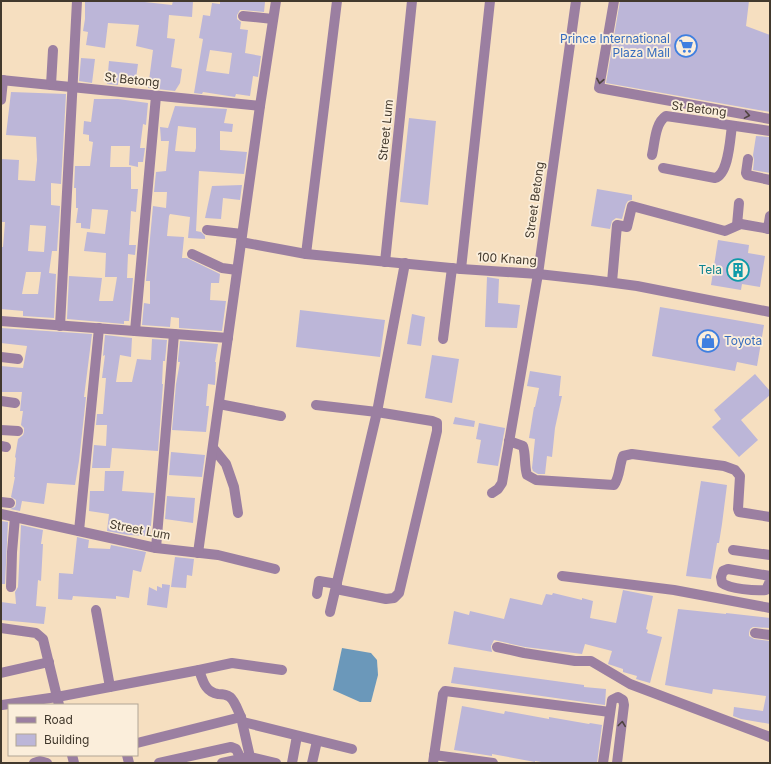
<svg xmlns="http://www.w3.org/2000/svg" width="771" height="764" font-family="Inter,sans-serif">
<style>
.water{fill:#6b98ba}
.building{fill:#bcb6d8;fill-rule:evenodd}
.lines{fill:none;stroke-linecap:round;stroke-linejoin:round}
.minor{stroke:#9b7fa1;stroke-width:10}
.oneway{stroke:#4f443e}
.labels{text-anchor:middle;stroke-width:3.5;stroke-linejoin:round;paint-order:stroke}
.shop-label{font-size:12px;fill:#366cbe;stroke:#fbeedb;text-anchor:end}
.street-label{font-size:12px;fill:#42392d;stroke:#fbeedb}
.culture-label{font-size:12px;fill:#0d838f;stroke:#fbeedb;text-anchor:end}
</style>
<rect width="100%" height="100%" fill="#f6dfc0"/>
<!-- water -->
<path class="water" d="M342,648L371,653L377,660L378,675L371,702H360L333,690Z"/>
<!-- building -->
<g class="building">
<path d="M85,1H136L172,5L173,1H193L192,17L169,15L167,38L175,39L171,67L182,69L180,83L175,91L148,88L153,50L136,46L139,25L108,23L105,48L86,45L88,32L83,31L85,19Z"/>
<path d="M220,1H252L265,2L264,12L243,10H240L237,15V19L241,22L240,29L248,30L245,53L261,56L258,77L253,76L250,96L236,94L235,97L203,92L202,94L194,93L203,39L199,38L203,15L210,16L212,3L220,4ZM210,50L232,53L229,74L206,71Z"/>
<path d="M620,1H749L746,26L770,35V112L606,83Z"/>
<path d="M81,58L95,59L92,83L79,81Z"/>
<path d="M109,61L138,64L135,85L118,83V85L107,84Z"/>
<path d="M11,92L66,94L61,184L51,183V205L60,206L57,251H52L49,273L56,274L54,318L23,316V311L1,309V247H3L5,222H1V159L19,160L18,180L35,181L37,160L36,137L6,135ZM30,225L46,226L44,252L28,251ZM26,272H41L38,294H22Z"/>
<path d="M94,99H118L148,103L146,125L143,124L140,148H145L143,162H138V167L129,165L130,146H111L110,167H131V189H138L136,212L131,211L129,245H136L135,255L128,254L127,278H133L129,321H124V324L67,319L69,276L102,278L99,301H113L117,277H105L106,253L84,251L87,232L105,234L108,210L92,209L90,229L81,228V223H76L78,208H76V188H74L75,166H90L93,142L89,141V135L83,134L84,121L91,122Z"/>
<path d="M175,106L227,109L224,123L233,124L232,132L220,131V150L247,152L244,174L199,171L196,231L201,232L205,236V239L188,238L190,217L170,214L169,216L167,236L184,237L182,258H187L220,274L219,283H211L210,300L226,301L222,331L179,328V318L171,317L170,327L142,325L144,303L150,304V281H146L153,206L166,208L167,192H154L156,172L166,171L169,141H161L160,127L168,128ZM178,126L196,128V148L195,152L175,151Z"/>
<path d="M409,118L436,121L428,205L400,202Z"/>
<path d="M756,136L770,137V173L753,170L754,160L753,155Z"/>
<path d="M242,185L240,200L223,198L221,219L205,218L212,186Z"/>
<path d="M597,189L632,195V200L628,201L626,204L622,219L616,218L612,221L610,229L591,226Z"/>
<path d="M718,240L749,245L748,253L765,256L760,287L742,284L741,290L711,285Z"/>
<path d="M487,277L499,279L498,303L520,305L517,328L485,327Z"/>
<path d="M660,307L764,325L757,366L737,362L735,371L652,356Z"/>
<path d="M300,310L385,320L380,357L296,347Z"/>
<path d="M412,314L425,317L421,346L407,344Z"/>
<path d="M1,328L92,334L84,397H86L79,461L75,485L47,483L44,504L22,501L20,511L10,509L15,507L16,504V500L11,497L15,477H14L16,458L15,457L18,439L23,435L24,432V428L21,425L23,411H20L22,392H1V366L23,368L27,346L1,343Z"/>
<path d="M105,335L132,338L131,357L120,355L116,382H132L137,359L151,360L152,339L167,340L165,361H163L162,384H163L158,451L112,448L110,468H92L94,445L106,446L107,425H96L97,414H103L106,378H102L105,355L103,356Z"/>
<path d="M180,341L218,344L215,362H216L215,385L208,384L206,406H209L206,432L172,430L176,384L180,362H178V359Z"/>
<path d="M432,355L459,359L452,403L425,398Z"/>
<path d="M530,371L561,376L559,396H562L555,428L552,457L547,456L545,474H538L533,471L532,468L535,439L529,438L534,407H535L539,388L527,386Z"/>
<path d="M755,374L770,391V395L741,420L758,440L739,457L712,427L721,419L714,410Z"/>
<path d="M455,417L475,421L474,427L453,424Z"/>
<path d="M479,423L505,428L498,466L477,463L481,440L476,439Z"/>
<path d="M171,452L205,455L202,477L169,475Z"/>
<path d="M105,471H124L122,491L154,493L150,536L128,535L107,531L109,514L89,511L90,491H104Z"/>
<path d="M701,481L727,485L722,524L719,543H717L711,579L686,576Z"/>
<path d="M167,496L195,498L193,523L165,519Z"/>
<path d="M1,521L8,522L5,584H1Z"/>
<path d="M21,525L43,530L41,544H43L41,581L38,580L36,606L46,607L44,624L1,620V602L16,604L15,592L18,587Z"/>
<path d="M77,537L89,540L88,548L110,549L111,545L146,552L141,572L133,570L129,598L116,596V599L73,596L72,600L58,599L59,573L73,574Z"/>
<path d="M175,557L194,559L192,576L187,575L186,588L171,587Z"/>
<path d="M162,584L170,585L167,608L147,605L149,587L157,591V586L162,588Z"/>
<path d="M623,590L653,596L646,629L648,630L647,633L662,637L650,683L636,679L637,676L623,672V669L608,664L612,651L585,644L582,654L525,647L494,640L491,646L492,652L448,644L454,611L469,615L470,611L504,619L510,598L542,605L546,594L552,595L553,593L582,600V598L593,601L590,618L616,623Z"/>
<path d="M678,609L726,614V613L770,618V628L753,627L750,629L749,633V636L754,639L770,641V724L741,719L733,716L734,707L763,711L766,696L713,689L712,694L665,685Z"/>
<path d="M454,667L584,685V687L606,689L605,705L451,683Z"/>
<path d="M462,706L504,714L505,711L549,719V717L589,724L590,723L602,725L597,763H548L535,761V762L492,754V756L454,750Z"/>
</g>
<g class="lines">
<!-- minor -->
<g class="minor">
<path d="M614,1L599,88L770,119"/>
<path d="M243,16L273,19"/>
<path d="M1,80L260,106"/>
<path d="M51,85L53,50"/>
<path d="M1,100L3,80"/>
<path d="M652,155C655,142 655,123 666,116L770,131"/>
<path d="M748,159L746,173L747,175L770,180"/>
<path d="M663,168L715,178C729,174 730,138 732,126"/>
<path d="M737,225L739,203"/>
<path d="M768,229L770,216"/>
<path d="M207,230L242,234"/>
<path d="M241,242L306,254L461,269L538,274L592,280L637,286L770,312"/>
<path d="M192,254L222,268L237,270"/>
<path d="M306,254L337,1"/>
<path d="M385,262L412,1"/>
<path d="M461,269L490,1"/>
<path d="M612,282L617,225L627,227L632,206L725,231L741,224L770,229"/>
<path d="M1,321L228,338"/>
<path d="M60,326L77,1"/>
<path d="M135,331L156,96"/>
<path d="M443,339L452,268"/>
<path d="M1,357L18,359"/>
<path d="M1,401L15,403"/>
<path d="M219,404L281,416"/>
<path d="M316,405L377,412L432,421L437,423V431L399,593L394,598L386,599L336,589"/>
<path d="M1,430L18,431"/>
<path d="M509,441L523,446C526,455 524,465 527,475L536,480L614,485C620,477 619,466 623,456L632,454L724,466L735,470L740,476L738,509L739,512L770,517"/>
<path d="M1,446L6,447"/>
<path d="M213,448L226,464L234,487L238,513"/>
<path d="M492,493L498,489L502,483L538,274L576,1"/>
<path d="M1,502L10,503"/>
<path d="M1,514L156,548L218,555L275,569"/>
<path d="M79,531L99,328"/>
<path d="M156,548L174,334"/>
<path d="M733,550L770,555"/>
<path d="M198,553L260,106L276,1"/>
<path d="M562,576L674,590L770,608"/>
<path d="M770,576L728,569L723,571L721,577L722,583C730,589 755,591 766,590L770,581"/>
<path d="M11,587L12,552L15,517"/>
<path d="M317,594L319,581L337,584"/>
<path d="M96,610L110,687"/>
<path d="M330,612L377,412L405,263"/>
<path d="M1,628L36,633L43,639L59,705"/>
<path d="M755,633L770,635"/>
<path d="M497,647L524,653L575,661H591L630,684L770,737"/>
<path d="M199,670C203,681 205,692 218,694C222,694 226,694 230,697C235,701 238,711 241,717"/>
<path d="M1,673L49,662"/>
<path d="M2,705L57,697L199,670L232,663L282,670"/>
<path d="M243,722L352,749"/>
<path d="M137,743L241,717L250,757"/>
<path d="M72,755L74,763"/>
<path d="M127,755L129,763"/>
<path d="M434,755L493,763"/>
<path d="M34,763L40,761L47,763"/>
<path d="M159,763L231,747L236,749L241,759"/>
<path d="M222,763L250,757L276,763"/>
<path d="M292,763L297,736"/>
<path d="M312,763L317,741"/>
<path d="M433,763L443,694L445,691L610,712"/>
<path d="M603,763L612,700L618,697L623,700L624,705L617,763"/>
</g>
</g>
<!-- one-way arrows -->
<defs><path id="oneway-chevron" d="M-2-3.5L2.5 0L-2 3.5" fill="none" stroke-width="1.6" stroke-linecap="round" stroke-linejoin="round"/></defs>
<g class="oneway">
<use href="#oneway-chevron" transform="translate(600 81) rotate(100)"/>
<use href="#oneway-chevron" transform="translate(747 115) rotate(10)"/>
<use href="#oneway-chevron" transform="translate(622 724) rotate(-83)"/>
</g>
<!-- icons -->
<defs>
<g id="supermarket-ring" transform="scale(1.15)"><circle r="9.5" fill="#fbeedb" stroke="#3f7fe0" stroke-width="1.5"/><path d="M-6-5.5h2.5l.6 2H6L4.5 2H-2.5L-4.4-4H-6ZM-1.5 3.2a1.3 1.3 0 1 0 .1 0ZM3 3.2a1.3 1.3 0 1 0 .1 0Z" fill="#3f7fe0"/></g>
<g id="building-ring" transform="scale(1.15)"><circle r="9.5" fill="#fbeedb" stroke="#0f9aa8" stroke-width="1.5"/><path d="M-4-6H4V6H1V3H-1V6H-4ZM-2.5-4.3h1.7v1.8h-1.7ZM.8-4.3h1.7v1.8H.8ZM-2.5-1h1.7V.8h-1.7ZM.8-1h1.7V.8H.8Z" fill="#0f9aa8"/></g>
<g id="shop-ring" transform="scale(1.15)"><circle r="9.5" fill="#fbeedb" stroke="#3f7fe0" stroke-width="1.5"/><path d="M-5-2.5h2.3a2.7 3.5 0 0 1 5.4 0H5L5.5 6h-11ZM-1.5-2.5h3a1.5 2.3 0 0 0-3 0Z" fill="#3f7fe0"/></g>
</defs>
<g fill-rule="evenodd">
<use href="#supermarket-ring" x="686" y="46"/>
<use href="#building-ring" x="738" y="270"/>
<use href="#shop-ring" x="708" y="341"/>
</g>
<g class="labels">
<!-- shop labels -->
<g class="shop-label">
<text x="670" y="43">Prince International<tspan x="670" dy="14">Plaza Mall</tspan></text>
<text x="724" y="345" text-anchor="start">Toyota</text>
</g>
<!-- street labels -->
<g class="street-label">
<text transform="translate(132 80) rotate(6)" y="4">St Betong</text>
<text transform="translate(699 109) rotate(7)" y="4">St Betong</text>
<text transform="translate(386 130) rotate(-84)" y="4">Street Lum</text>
<text transform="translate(535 200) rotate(-82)" y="4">Street Betong</text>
<text transform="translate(507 259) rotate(4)" y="4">100 Knang</text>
<text transform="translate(140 530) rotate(11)" y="4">Street Lum</text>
</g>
<!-- culture labels -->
<g class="culture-label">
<text x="722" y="274">Tela</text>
</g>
</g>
<!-- border -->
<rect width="771" height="764" fill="none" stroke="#42392d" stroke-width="4"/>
<!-- legend -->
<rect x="8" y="704" width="130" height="52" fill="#fbeedb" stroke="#b1a695"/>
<rect x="16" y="717" width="20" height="6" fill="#9b7fa1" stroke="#b1a695"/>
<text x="44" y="724" font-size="12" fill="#42392d">Road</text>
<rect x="16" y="734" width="20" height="12" fill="#bcb6d8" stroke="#b1a695"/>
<text x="44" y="744" font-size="12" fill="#42392d">Building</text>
</svg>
